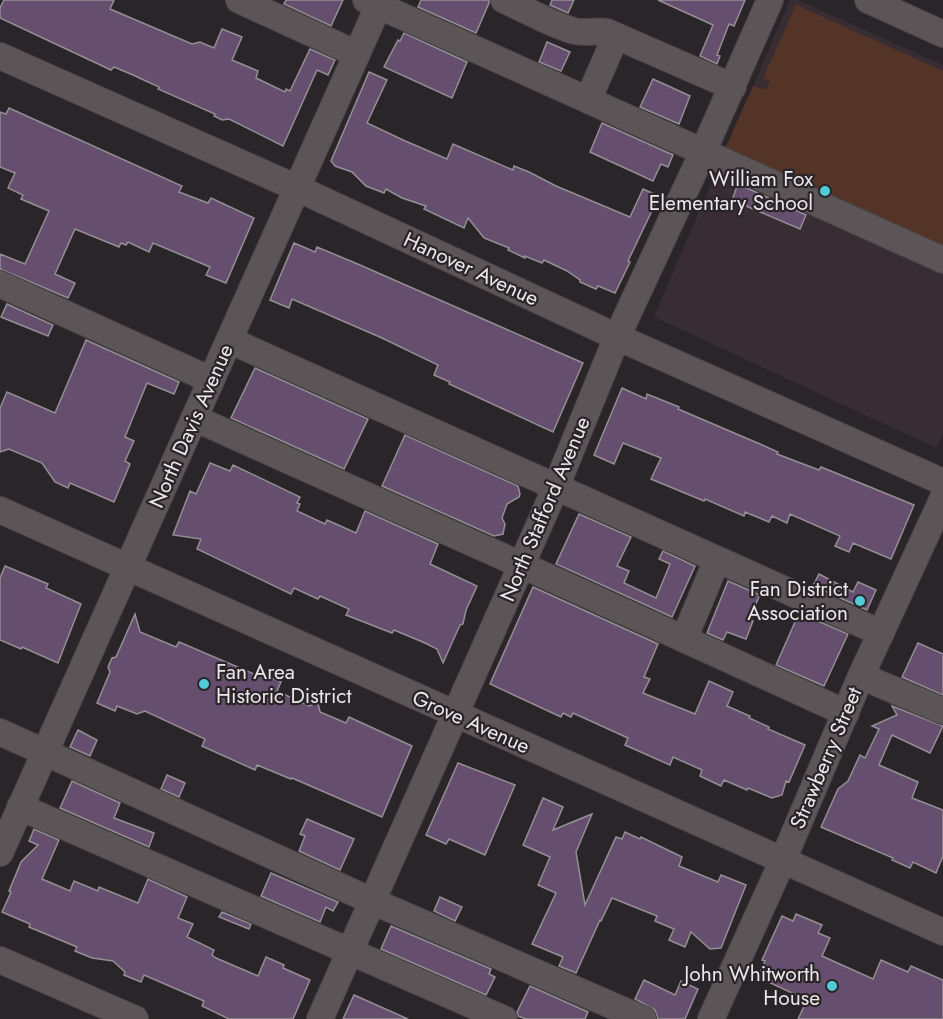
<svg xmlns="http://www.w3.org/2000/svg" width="943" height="1019" font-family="Jost,sans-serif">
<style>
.built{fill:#382d33}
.green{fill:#553428}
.building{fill:#664e6e;stroke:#938f94;stroke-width:1.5}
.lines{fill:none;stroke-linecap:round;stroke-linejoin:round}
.minor-casing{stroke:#474245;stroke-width:28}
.minor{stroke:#5b5558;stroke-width:26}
.poi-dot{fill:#52cbd9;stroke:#2a2528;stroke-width:2}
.labels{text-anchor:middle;stroke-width:4.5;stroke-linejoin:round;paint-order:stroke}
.poi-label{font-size:21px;fill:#ece8ea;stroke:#2a2528;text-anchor:end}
.street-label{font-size:21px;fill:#ece8ea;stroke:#2a2528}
</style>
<rect width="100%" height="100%" fill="#2a2528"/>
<!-- built -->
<path class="built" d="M790,0H798L943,65V433L936,448L654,317Z"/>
<!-- green -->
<path class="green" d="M796,5L943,71V252L724,151L753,86L766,90L770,81L763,78Z"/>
<!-- building -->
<g class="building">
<path d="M4,0H114L110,9L192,44L200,42L214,48L222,29L242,37L232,60L258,71L256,78L285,92L286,89L290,91L310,49L335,60L328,75L317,70L283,146L229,119L222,120L214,116L215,114L158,89L159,87L133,75L114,67L111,70L0,18V8Z"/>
<path d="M286,0H343L331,26L284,4Z"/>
<path d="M421,0H489V3L476,33L418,7Z"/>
<path d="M552,0H574L568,13L550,5Z"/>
<path d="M658,0H745L734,26L729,24L717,55L720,56L717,64L700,56L713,25Z"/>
<path d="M404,33L467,62L452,98L384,67L398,40L400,41Z"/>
<path d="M547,42L570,52L561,71L539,62Z"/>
<path d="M369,72L387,80L367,123L403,140L447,159L453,144L513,170L514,166L529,172L556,186L630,217L643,189L659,196L628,261L630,262L615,293L598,286L596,289L580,282V280L567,271L544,260L542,263L525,256V258L508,250L509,248L484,238L468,218L464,228L424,209L426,206L402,198L386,189L384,193L366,186L352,172L335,166L331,161Z"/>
<path d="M653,79L690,96L679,124L640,107Z"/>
<path d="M9,108L182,186L179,192L208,203L211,198L254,218L226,283L206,275L210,267L153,243L149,252L128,242L126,245L121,243L119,247L75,229L55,274L75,283L68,298L0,269V254L25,264L49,211L21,199L23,195L8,188L15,173L0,167V112L6,114Z"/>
<path d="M602,123L673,155L668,167L661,164L653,181L590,152Z"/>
<path d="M738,184L806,215L800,229L732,200Z"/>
<path d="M294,243L315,252L317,247L360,265L583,363L553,432L449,384L450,382L434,375L438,365L382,338L292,299L289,308L270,300Z"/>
<path d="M7,304L53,325L48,336L1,317Z"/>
<path d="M86,340L179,382L174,394L147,383L125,437L134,441L125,461L130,464L114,502L70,483L68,488L55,482L42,463L9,449L0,452V408L7,392L55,413Z"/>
<path d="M255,368L368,419L344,469L231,418Z"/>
<path d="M622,388L646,399L647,394L679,407L678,409L760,444L778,452L777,454L819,470L821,467L914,505L891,559L853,543L849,552L835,546L840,536L790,514L787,523L772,516L769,522L745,512L744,516L705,499L704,501L651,479L661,458L623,443L614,464L594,455Z"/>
<path d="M405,435L518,486L520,494L519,497L507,504L502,518L505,524L503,534L494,536L382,486Z"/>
<path d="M210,463L230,471L233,465L300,497L297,503L300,504L297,511L325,524L327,520L356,533L365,511L438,544L430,564L477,586L466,610L463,624L460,625L443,663L437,649L425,643L394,630L392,633L346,615L349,609L320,596L318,599L294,588L291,594L197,549L201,539L173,535L190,491L196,494Z"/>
<path d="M579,514L631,537L617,566L629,571L624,583L656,598L670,564L659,559L663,551L695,566L672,617L556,564Z"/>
<path d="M5,566L48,584L46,588L81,604L58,663L22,647L21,649L0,640V578Z"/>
<path d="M819,574L853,592L858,582L876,590L867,610L813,586Z"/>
<path d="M728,581L760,595L749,619L753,621L746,639L727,632L723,640L707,633Z"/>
<path d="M533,587L658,644L644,677L650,679L643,693L695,714L709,681L733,692L727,706L750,716L749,718L769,727L768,729L805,745L789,782L786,781L782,795L772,798L748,788L747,790L724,780L721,786L700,776L702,770L673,757L670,765L625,745L628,738L573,713L571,717L563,713L561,717L490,684Z"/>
<path d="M799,613L848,634L824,686L776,665Z"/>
<path d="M135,614L140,632L176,647L179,642L259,676L261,673L281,682L277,691L309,706L318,703L320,712L346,723L349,717L412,746L382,817L292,778L291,779L257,765L255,770L202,746L205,739L145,711L137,714L117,706L115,711L97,703L110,672L108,667L112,658L116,657Z"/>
<path d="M918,643L943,654V695L902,677Z"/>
<path d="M892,706L943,726L930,753L892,735L879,765L918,782L912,798L943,810V856L936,873L913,862L910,868L892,860L893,858L821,827L838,789L848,781L860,755L865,758L879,729L872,726L897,715Z"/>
<path d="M78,730L97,740L90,756L70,747Z"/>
<path d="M458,763L515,785L485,855L449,839L446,844L426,835Z"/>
<path d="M167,775L185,783L179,797L161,789Z"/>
<path d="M72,781L120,803L114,818L154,833L149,847L60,808Z"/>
<path d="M543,798L563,807L553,830L592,814L576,852L585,905L616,837L622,839L625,832L640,839L641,837L682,857L679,866L718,882L721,875L746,885L721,948L710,949L691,932L685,947L669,940L674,929L655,921L657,916L612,898L601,921L600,920L576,973L559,966L563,957L532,944L556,893L538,885L550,857L523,845Z"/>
<path d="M307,819L354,839L340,870L299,851L305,836L300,834Z"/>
<path d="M34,829L59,840L42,879L70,891L74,881L98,891L99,887L138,903L148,879L187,897L178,918L193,924L187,937L214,950L212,955L216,958L258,976L266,957L284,965L283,968L310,980L293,1019H229L202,1006L204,1001L144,975L141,982L124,975L125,972L113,961L92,958L75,951L77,947L29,927L30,924L2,912L11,892L9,891L21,862L38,845L29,841Z"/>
<path d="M271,873L338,902L333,911L326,907L320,922L261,896Z"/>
<path d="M440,897L462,907L455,921L434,911Z"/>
<path d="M222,912L251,924L249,929L219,917Z"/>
<path d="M796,914L822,925L818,933L830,938L822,956L873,979L881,960L908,972L911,966L943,980V1019H798L807,1000L758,977L765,961L762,960L782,916L793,921Z"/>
<path d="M391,926L491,969L489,974L495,977L486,995L381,949Z"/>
<path d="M644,980L675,995L681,981L698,989L685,1019H658L655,1010L635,999Z"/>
<path d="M530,986L588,1012L585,1019H526L518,1016L517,1012Z"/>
<path d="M354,995L408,1019H343Z"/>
</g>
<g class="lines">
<!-- minor casing -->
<g class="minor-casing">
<g id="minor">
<path d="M239,0L357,54"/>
<path d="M366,0L943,260"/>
<path d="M504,0C527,10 550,24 574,31C586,34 596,30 607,32L733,87"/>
<path d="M868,0L943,34"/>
<path d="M0,56L297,188L617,337L943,482"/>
<path d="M588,100L616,36"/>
<path d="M0,284L211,380"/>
<path d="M229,340L881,633"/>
<path d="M194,418L537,572L846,713"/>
<path d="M0,510L943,932"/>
<path d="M684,639L717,560"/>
<path d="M861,676L943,711"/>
<path d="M0,732L372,901L643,1019"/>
<path d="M20,807L504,1019"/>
<path d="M0,853L381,0"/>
<path d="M0,960L135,1019"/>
<path d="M320,1019L556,487L617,337L703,152L770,0"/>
<path d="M711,1019L783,860L861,676L943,498"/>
</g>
</g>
<!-- minor -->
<use href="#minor" class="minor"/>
</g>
<!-- markers -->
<g class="poi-dot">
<circle cx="825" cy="191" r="6"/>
<circle cx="860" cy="601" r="6"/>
<circle cx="204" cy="684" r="6"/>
<circle cx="832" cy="986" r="6"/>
</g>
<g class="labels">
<!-- poi labels -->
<g class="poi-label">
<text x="813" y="186">William Fox<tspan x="813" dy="24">Elementary School</tspan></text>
<text x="848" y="596">Fan District<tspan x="848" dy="24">Association</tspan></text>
<text x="216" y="679" text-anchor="start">Fan Area<tspan x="216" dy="24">Historic District</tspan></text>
<text x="820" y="981">John Whitworth<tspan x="820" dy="24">House</tspan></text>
</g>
<!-- street labels -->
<g class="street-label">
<text transform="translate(471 269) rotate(25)" y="7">Hanover Avenue</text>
<text transform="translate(191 426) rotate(-66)" y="7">North Davis Avenue</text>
<text transform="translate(545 509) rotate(-67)" y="7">North Stafford Avenue</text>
<text transform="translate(471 722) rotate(24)" y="7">Grove Avenue</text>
<text transform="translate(826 758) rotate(-67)" y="7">Strawberry Street</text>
</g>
</g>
</svg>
